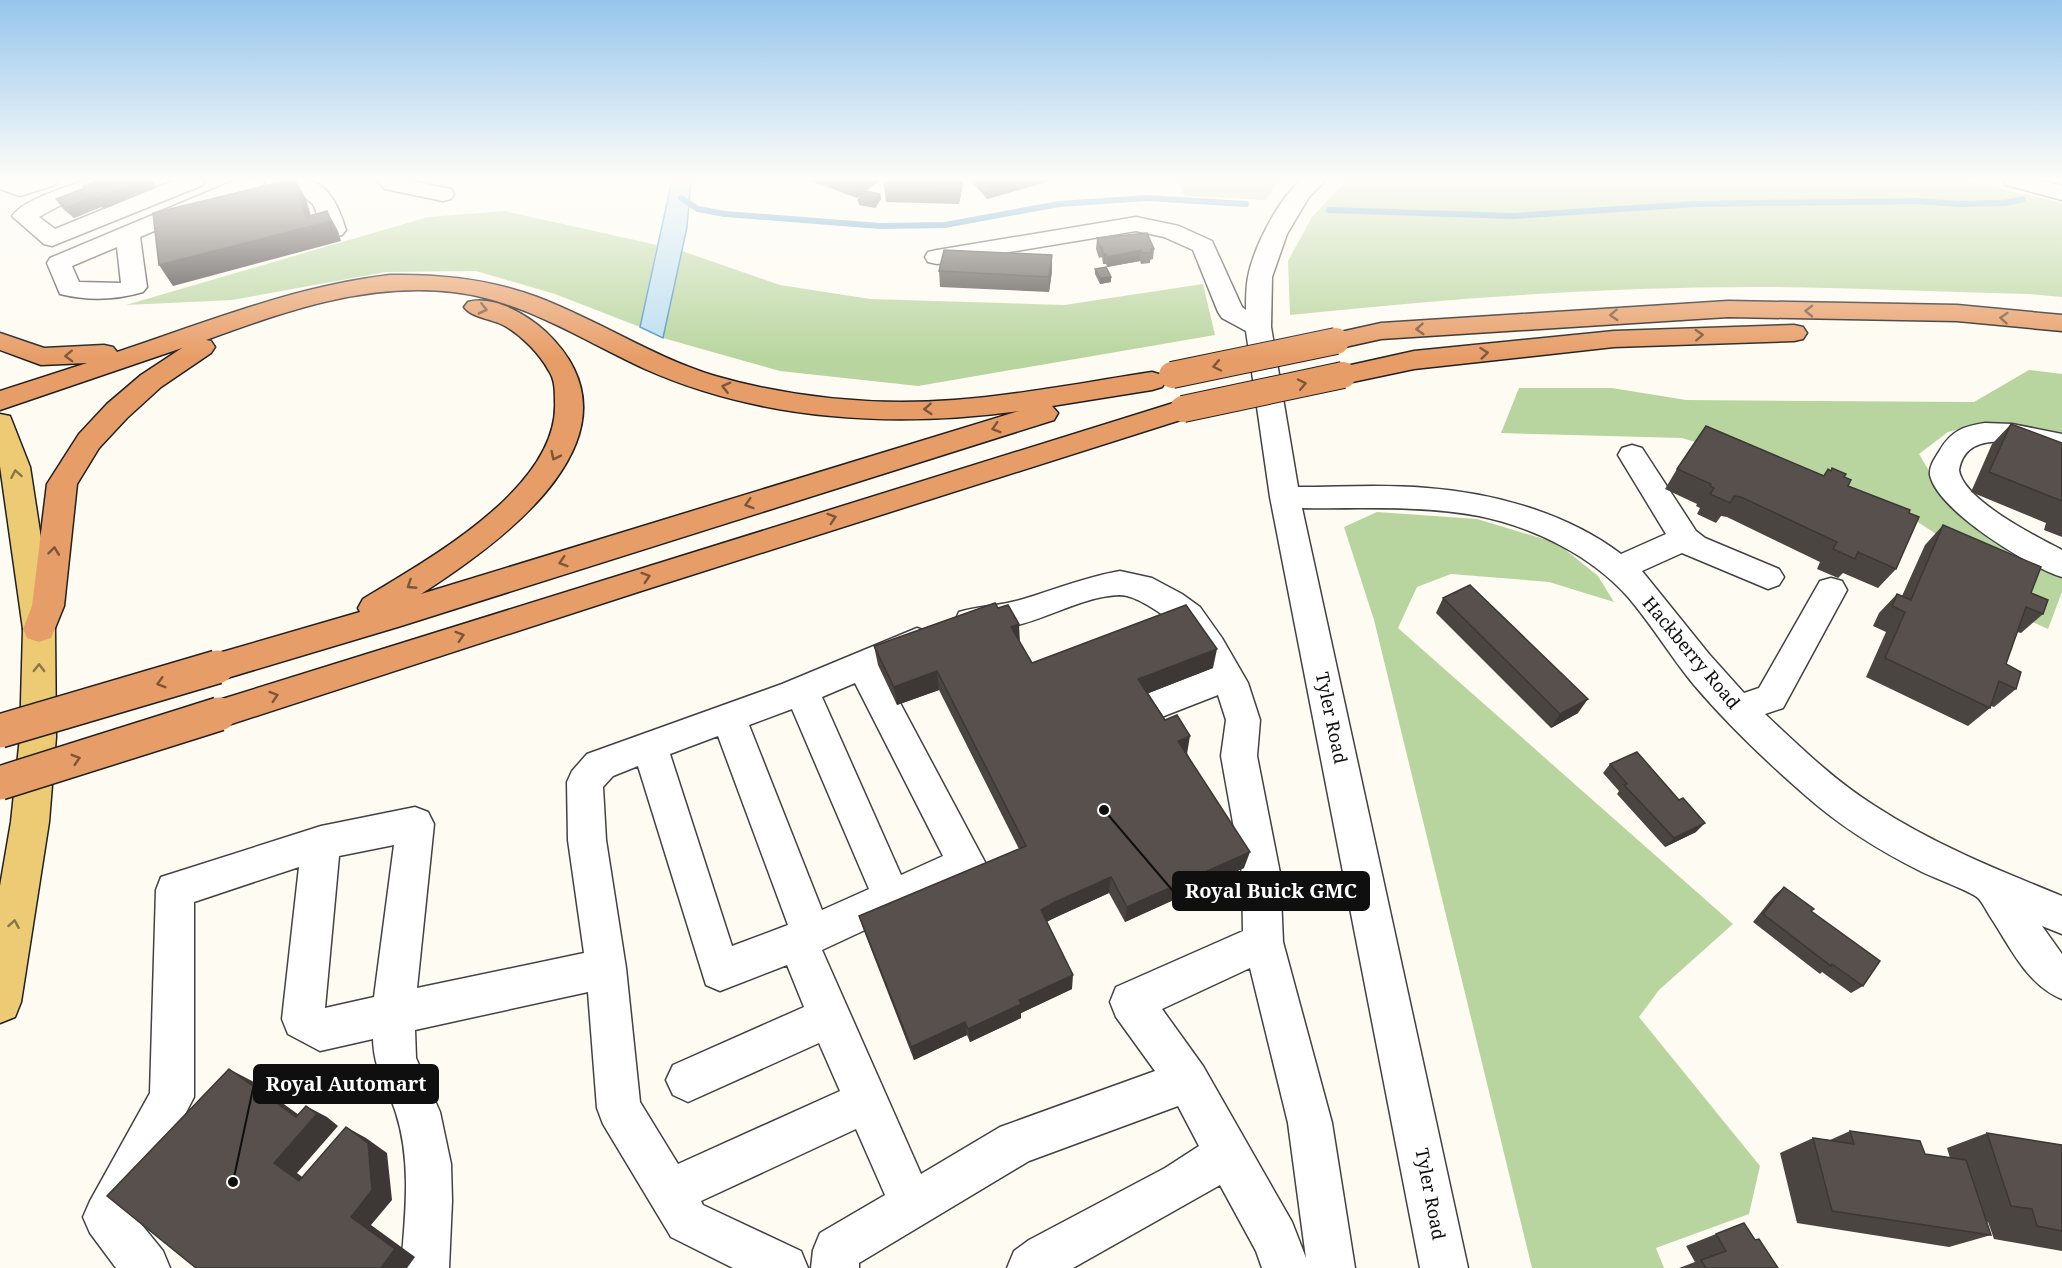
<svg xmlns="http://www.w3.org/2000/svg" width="2062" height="1268" font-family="'Noto Serif',serif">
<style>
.forest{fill:#b9d59f}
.water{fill:#bbdef1;stroke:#4895c1;stroke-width:1.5}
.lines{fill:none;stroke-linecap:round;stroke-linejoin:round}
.stream{stroke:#4895c1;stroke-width:6}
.minor-casing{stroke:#424242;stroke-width:3}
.major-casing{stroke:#202020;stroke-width:3}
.highway-casing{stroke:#202020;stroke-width:3}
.minor{fill:#fff;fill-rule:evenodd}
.major{fill:#eccb74;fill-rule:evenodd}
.highway{fill:#e79d67;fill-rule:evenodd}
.highway-bridge-far1-casing{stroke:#202020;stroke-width:28;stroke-linecap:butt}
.highway-bridge-casing{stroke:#202020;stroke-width:36;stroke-linecap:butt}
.highway-bridge-far1{stroke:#e79d67;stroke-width:26}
.highway-bridge{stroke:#e79d67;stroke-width:33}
.wall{fill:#4b4541}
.shaded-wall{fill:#3d3835}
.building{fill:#57504c;stroke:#3d3835;stroke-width:1.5}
.oneway{stroke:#7b563b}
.oneway2{stroke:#897647}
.labels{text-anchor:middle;stroke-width:6;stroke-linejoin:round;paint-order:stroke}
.street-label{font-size:18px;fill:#0f0f0f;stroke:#fff}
.leader{fill:none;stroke:#0f0f0f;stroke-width:2}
.callout-dot{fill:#0f0f0f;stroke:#fff;stroke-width:2}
.callout{fill:#0f0f0f;stroke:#0f0f0f;stroke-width:2}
.callout-label{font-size:20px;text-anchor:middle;font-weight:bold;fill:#fff}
</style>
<rect width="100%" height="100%" fill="#fefbf2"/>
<!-- forest -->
<g class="forest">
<path d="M1178,180H1279L1266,200L1188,196L1184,195Z"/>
<path d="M1347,180H1964L2062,203V297L2028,294C1944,292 1859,288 1774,287C1613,286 1451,298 1290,315L1288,261L1312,217Z"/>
<path d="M505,211L657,245L640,327L555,294L476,271L386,272L232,300L126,305L428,217Z"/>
<path d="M682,251L780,285L870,299L1064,305L1203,284L1215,335L918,386L780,371L663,338Z"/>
<path d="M2029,370L2062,374V434L1987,423L1948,432L1919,454L1947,501L2062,577V592L2048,629L2017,615L1995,572L1913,519L1820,481L1682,438L1501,433L1519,388H1612L1686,400L1974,402Z"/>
<path d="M1377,512L1477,519L1557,543L1598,576L1614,602L1549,582L1451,574L1417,587L1398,628L1733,924L1659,990L1639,1017L1760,1166L1749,1214L1656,1248L1664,1268H1532L1374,620L1344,527Z"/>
</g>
<!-- water -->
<path class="water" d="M672,180H691L687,227L663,338L640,327Z"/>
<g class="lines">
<!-- stream -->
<g class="stream">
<path d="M681,198L698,209L725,214L880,226L945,225L1059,204L1147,198L1246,204"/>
<path d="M1329,210L1513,216L1695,204L1918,201L1958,204L2005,203L2023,199"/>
</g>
<!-- minor casing -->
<g class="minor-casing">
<g id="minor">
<path d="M0,180H58L55,185L20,196L0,189Z"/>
<path d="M85,180H116L113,185L57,207L39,217L55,229L175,180H206L203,185L52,246L44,244L12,216C24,199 65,188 85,180Z"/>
<path d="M236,180H266L263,185L140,237L147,287L143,292C116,300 88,301 60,294L47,263L50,258ZM117,247L121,283L79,282L72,266Z"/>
<path d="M282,180C290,180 303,178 311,181C332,188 340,211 346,230L342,235L334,237L326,235L313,204Z"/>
<path d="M377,180H407L451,189L454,194L451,199L443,201L385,189Z"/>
<path d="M1301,180H1326L1309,197L1287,234L1272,277L1271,327L1298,487C1341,487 1384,484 1427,488C1494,493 1567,513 1621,554L1666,534L1618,455L1622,448L1632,445L1642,448L1696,531L1705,538L1779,569L1784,577L1779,585L1768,589L1682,553L1642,571L1709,654L1744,693L1759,688L1820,581L1831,578L1842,581L1847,590L1783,708L1765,714C1800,747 1835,781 1875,806C1933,844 1998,870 2062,896V934L2042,926L2062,954V999C2027,985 2011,948 1991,918C1987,912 1983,903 1978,898C1970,891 1934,878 1922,872C1880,851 1841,827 1806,796C1766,761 1728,725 1694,685C1671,657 1652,625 1628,597C1591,555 1533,527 1479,516C1420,505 1361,509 1302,508L1468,1268H1420L1270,497L1246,331L1222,318L1218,312L1193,250L1164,237L1136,231L937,264L928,262L925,257L928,252L937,250L1136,217L1179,226L1212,241L1242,307L1246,310C1246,299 1246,287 1248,277C1254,246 1278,200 1301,180Z"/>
<path d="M2003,180H2040L2062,186V200L2006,185Z"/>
<path d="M1985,423L2012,424L2062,434V454C2031,447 1967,423 1959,470C1963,500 2037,537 2062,550V577C2029,567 1937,510 1930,475C1929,465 1936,457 1940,450C1951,431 1964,426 1985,423Z"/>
<path d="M1120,571L1152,578L1182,594L1200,607L1222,638L1248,683L1260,720L1257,756L1280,873L1283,942L1332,1123L1355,1268H1262L1256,1251L1220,1185L1073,1268H1007L1014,1251L1029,1240L1165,1168L1199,1146L1178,1106L1029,1161L859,1263V1268H811L813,1250L820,1233L885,1195L856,1129L701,1201L703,1205L801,1251L808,1268H733L671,1237L603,1124L597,1108L588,992L415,1030L416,1058L440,1112L451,1164L452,1201L449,1268H401C405,1217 412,1163 396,1113C387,1084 374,1072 373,1039L320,1051L288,1034L282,1019L299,867L194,902V1097L133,1214L163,1251L170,1268H116L90,1233L83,1217L90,1201L150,1093L156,890L161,877L321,826L415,807L428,812L434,824L417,988L584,953L568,840L567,782L572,771L587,754L782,684L917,628L929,632L934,641L929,650L883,671L986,864L981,876L822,950L921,1174L1000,1127L1155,1071L1116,1017L1110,1002L1116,987L1243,931L1242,873L1221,756L1226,720L1218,695L1146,723L1134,719L1129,709L1134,699L1206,670C1191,644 1176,621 1149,606C1140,601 1130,595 1119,595C1079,597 1043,622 1004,628C989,631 975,635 959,630L955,621L959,612C979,606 1000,606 1020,600C1054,590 1085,577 1120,571ZM855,683L943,856L901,875L822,697ZM792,709L869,889L822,910L749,725ZM718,736L788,925L732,946L670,754ZM638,766L706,985L720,991L787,965L804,1007L673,1065L666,1080L673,1095L688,1102L819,1043L840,1091L678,1164L640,1102L626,968L606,840L603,787L613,776ZM394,845L374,997L325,1008L339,856ZM1250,968L1288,1123L1306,1258L1292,1222L1203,1066L1162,1009Z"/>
</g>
</g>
<!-- major casing -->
<g class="major-casing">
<path id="major" d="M0,414L10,416L30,467L55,629L56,737L49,822L21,1002L15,1017L0,1023V886L11,822L20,737L23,629L0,466Z"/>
</g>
<!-- highway casing -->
<g class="highway-casing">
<g id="highway">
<path d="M390,275C441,274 489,279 537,297C598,320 653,357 715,376C792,398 875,406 954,400C1020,395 1086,382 1152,372L1162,375L1166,381L1162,387L1152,390L1052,406L1058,413L1054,420L401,626L217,681L205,677L200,667L205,657L360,612L358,608L363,599C427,560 559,488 555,402C555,391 555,380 549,371C539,353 522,336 505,326C493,319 472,318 464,307L468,302C494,295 528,315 546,332C653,434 502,542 421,594L1019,411C894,428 762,421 645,369C582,340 523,300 453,292C366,282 286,311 206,340L211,341L215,347L211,353L161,387L127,418L99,448L77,484L64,606L51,638L39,642L27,638L23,629L32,606L47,484L79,434L107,404L141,375L182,348L0,410V391L87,363L41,365L0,350V333L44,348L104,345L113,347L117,352C207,322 295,286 390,275Z"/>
<path d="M1728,301L1957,305L2062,315V331L1957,321L1728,317L1381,339L1336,349L1327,347L1323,341L1327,335L1381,323Z"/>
<path d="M1794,325L1803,327L1807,333L1803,339L1794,341L1614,347L1414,369L1343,384L1333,381L1329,375L1333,369L1414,351L1614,331Z"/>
<path d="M1183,400L1193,402L1197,409L1193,416L638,592L219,728L207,724L202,714L207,704L219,700Z"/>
</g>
</g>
<!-- minor -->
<use href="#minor" class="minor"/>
<!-- major -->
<use href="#major" class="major"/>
<!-- highway -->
<use href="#highway" class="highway"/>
<!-- highway-bridge-far1 casing -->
<g class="highway-bridge-far1-casing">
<g id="highway-bridge-far1">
<path d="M1172,375L1336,341"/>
<path d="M1183,409L1343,375"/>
</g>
</g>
<!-- highway-bridge casing -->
<g class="highway-bridge-casing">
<g id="highway-bridge">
<path d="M0,731L217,667"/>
<path d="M0,783L219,714"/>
</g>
</g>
<!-- highway-bridge-far1 -->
<use href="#highway-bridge-far1" class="highway-bridge-far1"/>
<!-- highway-bridge -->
<use href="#highway-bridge" class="highway-bridge"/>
</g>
<!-- wall -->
<g class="wall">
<path d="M98,180H152L157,187L104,209L101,207L74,218L63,209L56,199L85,188Z"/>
<path d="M808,180H878L879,181L866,191L880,194L881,199L875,208L859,205L858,200L863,193L857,198Z"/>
<path d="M886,180H963V184L959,204L886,202L884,186Z"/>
<path d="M972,180H1053L987,199L972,182Z"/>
<path d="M1097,238L1154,249L1153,259L1150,260V263L1141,264L1140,261L1107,267L1106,264H1103L1102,257L1099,258L1096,249Z"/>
<path d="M1052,255V271L1049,292L940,287L939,271Z"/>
<path d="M1095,269L1111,282L1100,284L1095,274Z"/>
<path d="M2011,424L2062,443V537L2044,530L2046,523L1971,492L1992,444Z"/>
<path d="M1677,469L1823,476L1828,469L1844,477L1848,486L1909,513L1896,569L1878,588L1843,573L1838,578L1817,569L1820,562L1727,517L1721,516L1716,523L1697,514L1700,508L1696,506L1697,504L1665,489Z"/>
<path d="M1943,525L2031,593L2043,614L2021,633L2017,632L2006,664L2016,689L1994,707L1991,706L1990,708L1968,726L1866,677L1886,632L1873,626L1879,613L1897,594L1902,596L1925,545Z"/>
<path d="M1443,598L1578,713L1551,728L1436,613Z"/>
<path d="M1020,642L1032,663L1213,668L1148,693L1187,753L1244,868L1125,922L1109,893L1052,919L1046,922L1072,989L1021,1013V1018L970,1042L967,1035L914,1060L864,931L859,916L1019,849L939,690L897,705L878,665L874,646Z"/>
<path d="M1610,764L1696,832L1665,847L1617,794L1619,791L1603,773Z"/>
<path d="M1784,887L1811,911L1863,986L1851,993L1822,972L1820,974L1753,922L1774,896Z"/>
<path d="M1850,1131L1925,1154L1950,1158L1947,1148L1987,1133L2062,1145V1251L1994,1239L1988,1222H1987L1991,1235L1949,1247L1797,1223L1780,1153L1813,1138L1830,1140Z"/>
<path d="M1716,1234L1755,1240L1778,1268H1679L1695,1262L1686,1246Z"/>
</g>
<!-- shaded-wall -->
<g class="shaded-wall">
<path d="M143,180H152L157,187L104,209L96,199Z"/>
<path d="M296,180L306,199L314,226L327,211L338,231L341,241L173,286L159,265L306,217Z"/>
<path d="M858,180H878L879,181L857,198L855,183Z"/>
<path d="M960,180H963V184L959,204V188Z"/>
<path d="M1000,180H1053L987,199V184Z"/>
<path d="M880,194L881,199L875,208L874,203Z"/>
<path d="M93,197L101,207L74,218L66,208Z"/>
<path d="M1141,250L1140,261L1107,267V257Z"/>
<rect x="1103" y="254" width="3" height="10"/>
<path d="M1052,255V271L1049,292V277Z"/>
<path d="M1111,277V282L1100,284V278Z"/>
<path d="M1019,624L1020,643L1011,627Z"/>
<path d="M1217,649L1213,668L1136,698L1138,679Z"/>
<path d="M937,671L939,690L897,705L894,687Z"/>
<path d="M1588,699L1578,713L1551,728L1560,714Z"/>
<path d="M1190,736L1187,754L1178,741Z"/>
<path d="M1705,823L1696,832L1665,847L1674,838Z"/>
<path d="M1250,852L1244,868L1125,922L1127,907Z"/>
<path d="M1111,877L1109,893L1052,919L1040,926L1041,910L1053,903Z"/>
<path d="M1073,975L1072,989L1021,1013V1018L970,1042L968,1029L1019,1000Z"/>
<path d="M965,1022L967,1035L914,1060L911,1047Z"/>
<path d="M229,1069L252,1081L310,1123L306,1106L327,1117L338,1126L297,1173L321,1191L299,1181L274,1163L296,1117Z"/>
<path d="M346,1127L366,1138L387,1153L392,1200L371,1225L415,1257L407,1268H381L351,1217Z"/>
</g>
<!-- building -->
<g class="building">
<path d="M98,180H143L96,199L93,197L66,208L56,199L85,188L83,186Z"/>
<path d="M289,180H295L306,217L327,211L331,221L159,265L153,213Z"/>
<path d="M848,180H858L855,183Z"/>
<path d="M886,180H960L959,188L884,186Z"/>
<path d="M984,180H1000L987,184Z"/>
<path d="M865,191L880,194L874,203L858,200Z"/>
<path d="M1147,233L1154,249H1151V253H1142L1141,250L1107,257L1106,254H1103L1102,247H1100L1097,238Z"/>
<path d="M944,250L1052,255L1049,277L939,271Z"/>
<path d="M1106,267L1111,277L1100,278L1095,269Z"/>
<path d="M2011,424L2062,443V501L1989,472Z"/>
<path d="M1706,426L1824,476L1828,469L1831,471L1832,468L1846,474L1844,477L1851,480L1848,486L1910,510L1909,513L1919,517L1896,569L1858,552L1855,559L1833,549L1837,542L1741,497L1734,496L1730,503L1710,494L1714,488L1710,486L1711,484L1677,469Z"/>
<path d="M1943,525L2041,567L2031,593L2048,600L2043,614L2026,607L2006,664L2021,672L2016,689L1999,681L1990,708L1885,658L1905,612L1892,606L1897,594L1911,600Z"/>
<path d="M1470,585L1588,699L1560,714L1443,598Z"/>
<path d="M995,603L998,608L1008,605L1019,624L1011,627L1032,663L1186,605L1217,649L1138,679L1165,720L1177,715L1190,736L1178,741L1250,852L1127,907L1111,877L1053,903L1041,910L1073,975L1019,1000L1021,1004L968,1029L965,1022L911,1047L859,916L1026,846L937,671L894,687L874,646Z"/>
<path d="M1637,752L1679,800L1683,798L1705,823L1674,838L1624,785L1627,784L1610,764Z"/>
<path d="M1784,887L1814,909L1811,911L1880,961L1863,986L1832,964L1831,966L1763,914Z"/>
<path d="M229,1069L296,1117L306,1106L317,1114L274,1163L299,1181L346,1127L368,1143L372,1190L351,1217L395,1249L381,1268H196L107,1196Z"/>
<path d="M1850,1131L1920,1141L1925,1154L1966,1160L1991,1235L1832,1211L1813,1138L1854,1144Z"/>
<path d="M1987,1133L2062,1145V1231L2037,1226L2032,1209L2011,1206Z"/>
<path d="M1744,1223L1755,1240L1759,1239L1778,1268H1706L1701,1260L1726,1251L1716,1234Z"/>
</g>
<!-- one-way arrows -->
<defs><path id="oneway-chevron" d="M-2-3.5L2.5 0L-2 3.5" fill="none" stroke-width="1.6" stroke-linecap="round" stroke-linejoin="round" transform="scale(1.5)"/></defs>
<g class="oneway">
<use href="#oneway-chevron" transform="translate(483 309) rotate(13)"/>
<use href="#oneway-chevron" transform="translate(1809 311) rotate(-179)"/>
<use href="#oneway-chevron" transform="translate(1614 315) rotate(177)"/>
<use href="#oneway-chevron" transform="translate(2004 318) rotate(-175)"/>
<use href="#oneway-chevron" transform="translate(1420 329) rotate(176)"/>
<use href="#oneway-chevron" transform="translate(1699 335) rotate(-3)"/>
<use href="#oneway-chevron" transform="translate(1484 353) rotate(-6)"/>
<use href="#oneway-chevron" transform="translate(69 356) rotate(178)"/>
<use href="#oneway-chevron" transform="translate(1217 366) rotate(168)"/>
<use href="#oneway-chevron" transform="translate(1302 384) rotate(-12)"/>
<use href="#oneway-chevron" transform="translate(726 387) rotate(-166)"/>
<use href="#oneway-chevron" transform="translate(928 409) rotate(176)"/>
<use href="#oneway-chevron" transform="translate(996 428) rotate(163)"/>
<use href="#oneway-chevron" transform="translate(555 456) rotate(116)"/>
<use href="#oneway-chevron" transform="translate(749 504) rotate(163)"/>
<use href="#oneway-chevron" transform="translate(832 518) rotate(-18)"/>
<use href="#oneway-chevron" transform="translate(54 551) rotate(-83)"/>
<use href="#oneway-chevron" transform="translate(563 562) rotate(163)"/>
<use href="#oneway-chevron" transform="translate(646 577) rotate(-18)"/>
<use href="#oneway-chevron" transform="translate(411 585) rotate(147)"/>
<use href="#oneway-chevron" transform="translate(460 636) rotate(-18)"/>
<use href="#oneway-chevron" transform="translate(161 683) rotate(164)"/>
<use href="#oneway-chevron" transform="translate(274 696) rotate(-18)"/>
<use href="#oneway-chevron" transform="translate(76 759) rotate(-17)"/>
</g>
<g class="oneway2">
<use href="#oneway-chevron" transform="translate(16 474) rotate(-100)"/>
<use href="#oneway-chevron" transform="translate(39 668) rotate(-89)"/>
<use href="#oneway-chevron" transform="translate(14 924) rotate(-80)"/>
</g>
<!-- sky -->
<linearGradient id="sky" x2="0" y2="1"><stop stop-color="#96c5ec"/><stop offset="0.5" stop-color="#fffdf9"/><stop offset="1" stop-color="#fffdf9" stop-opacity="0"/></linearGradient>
<rect width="2062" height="358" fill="url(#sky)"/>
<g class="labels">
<!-- street labels -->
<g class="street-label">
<text transform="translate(1691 653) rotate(50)" y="6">Hackberry Road</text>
<text transform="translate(1331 718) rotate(78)" y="6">Tyler Road</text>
<text transform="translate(1430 1194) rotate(79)" y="6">Tyler Road</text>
</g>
</g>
<!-- callouts -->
<path class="leader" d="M1104 810L1173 891M233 1182L254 1084"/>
<g class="callout-dot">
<circle cx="1104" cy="810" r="6"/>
<circle cx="233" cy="1182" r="6"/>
</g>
<g class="callout">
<rect x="1173" y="872" width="196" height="38" rx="6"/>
<rect x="254" y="1065" width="184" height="38" rx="6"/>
</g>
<g class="callout-label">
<text x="1271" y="898">Royal Buick GMC</text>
<text x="346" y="1091">Royal Automart</text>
</g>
</svg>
